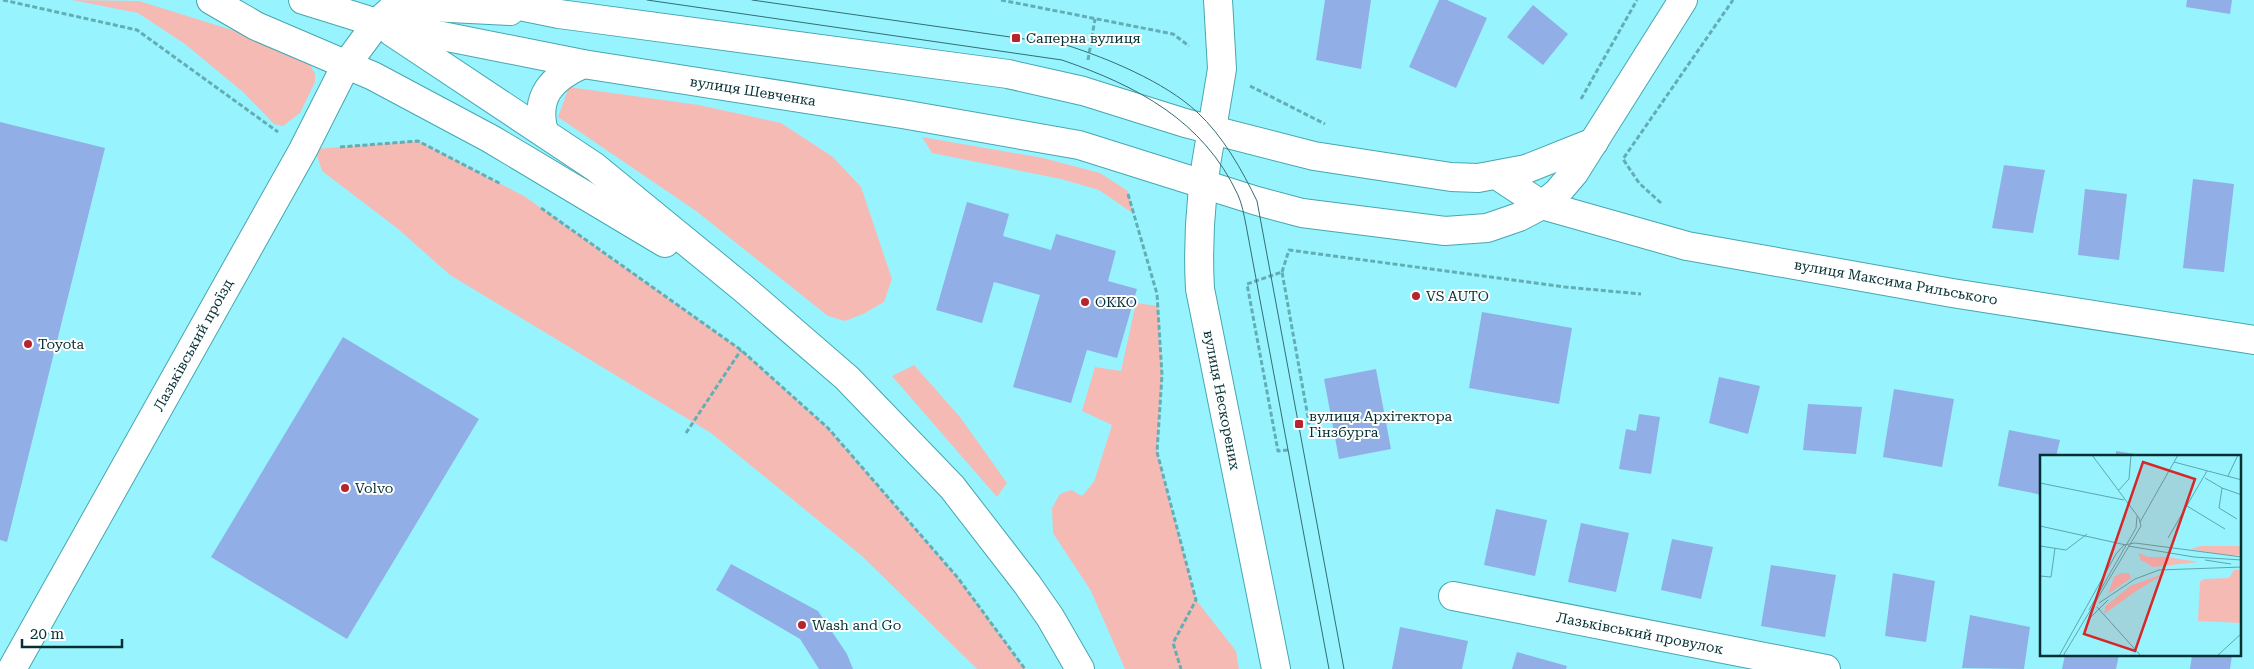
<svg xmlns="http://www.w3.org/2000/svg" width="2254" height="669" font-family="'Roboto Serif',serif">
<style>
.green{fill:#f6bab5}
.building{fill:#91aee7}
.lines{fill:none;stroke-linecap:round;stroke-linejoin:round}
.minor-casing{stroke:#47a6af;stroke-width:30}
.major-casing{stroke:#47a6af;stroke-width:30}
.path{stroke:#63aeb5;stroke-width:3;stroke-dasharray:5 2.5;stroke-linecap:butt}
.minor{stroke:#fff;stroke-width:28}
.major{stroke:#fff;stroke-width:28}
.tram{stroke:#336d73;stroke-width:1}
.poi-dot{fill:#b6252e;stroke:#fff;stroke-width:2}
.labels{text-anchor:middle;stroke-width:4;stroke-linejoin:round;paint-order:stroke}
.poi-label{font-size:14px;fill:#053033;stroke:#fff;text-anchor:start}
.street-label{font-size:14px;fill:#053033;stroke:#fff}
.inset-road{fill:none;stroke:#5da6ad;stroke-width:1}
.view{fill:#d62828;fill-opacity:0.15;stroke:#d62828;stroke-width:2.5}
.inset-edge{fill:none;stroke:#053033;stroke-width:2.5}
</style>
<rect width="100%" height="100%" fill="#97f4fe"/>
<!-- green -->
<g class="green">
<path d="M72,0L139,1L267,41L309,62L315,74V82L300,113L283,126L274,124L243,92L185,44L138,13Z"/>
<path d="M569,87L699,105L781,123L833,157L861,187L892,279L884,302L863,314L845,321L828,316L696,211L558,117Z"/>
<path d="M922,137L1043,158L1100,173L1128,191L1134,214L1099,190L1061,179L932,153Z"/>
<path d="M418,141L524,196L741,350L828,428L958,578L1025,669H977L862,556L711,433L450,275L397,228L322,171L315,149Z"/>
<path d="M1136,303L1158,306L1162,375L1157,452L1196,600L1236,651L1239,669H1125L1091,591L1053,533L1052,508L1060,494L1071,490L1082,496L1094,482L1112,425L1082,411L1095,367L1121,371Z"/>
<path d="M914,365L960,417L1007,483L997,497L892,376Z"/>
</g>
<!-- building -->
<g class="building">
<path d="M1325,0H1371L1361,69L1316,60Z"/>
<path d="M1439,0H1447L1487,18L1456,88L1409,67Z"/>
<path d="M2187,0H2232L2230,14L2186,7Z"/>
<path d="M1533,5L1568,34L1543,65L1507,37Z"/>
<path d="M0,122L105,148L7,542L0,540Z"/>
<path d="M2004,165L2045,170L2033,233L1992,228Z"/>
<path d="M2193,179L2234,184L2224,272L2183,268Z"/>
<path d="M2085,189L2127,194L2119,260L2078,255Z"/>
<path d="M967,202L1009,214L1003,236L1051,250L1056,234L1116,251L1108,281L1137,289L1117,358L1087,350L1071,403L1013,387L1040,295L994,282L982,323L936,310Z"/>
<path d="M1482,312L1572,328L1559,404L1469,388Z"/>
<path d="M343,337L479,419L347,639L211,557Z"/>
<path d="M1376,369L1391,449L1339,459L1324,379Z"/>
<path d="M1719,377L1760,386L1748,434L1709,423Z"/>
<path d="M1894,389L1954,399L1942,467L1883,457Z"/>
<path d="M1808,404L1862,407L1856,454L1803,450Z"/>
<path d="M1639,414L1660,417L1651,474L1619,469L1626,429L1636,431Z"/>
<path d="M2009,430L2060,440L2056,457H2042V495L1998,486Z"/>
<path d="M2116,451L2142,455V457H2116Z"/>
<path d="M1496,509L1547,520L1535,576L1484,565Z"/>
<path d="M1581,523L1629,533L1616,592L1568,582Z"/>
<path d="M1672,539L1713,547L1701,599L1661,590Z"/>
<path d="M731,564L818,611L847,654L853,669H819L800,639L716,590Z"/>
<path d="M1771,565L1836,575L1825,637L1761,626Z"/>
<path d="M1893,573L1935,581L1926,642L1885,636Z"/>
<path d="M1970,615L2030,627L2024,669L1962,668Z"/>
<path d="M1400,627L1468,641L1462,669H1392Z"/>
<path d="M1517,652L1567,666L1566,669H1512Z"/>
<path d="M2065,655H2119L2116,669H2062Z"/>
<path d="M2192,655H2232L2230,669H2190Z"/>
</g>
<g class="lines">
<!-- minor casing -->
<g class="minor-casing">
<g id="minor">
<path d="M1212,129L1222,69L1218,0"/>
<path d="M1453,596L1826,669"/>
<path d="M12,669L303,150L346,65L377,23"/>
</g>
</g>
<!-- major casing -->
<g class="major-casing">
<g id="major">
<path d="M211,0L256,26L373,76L491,139L665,243"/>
<path d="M303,0L377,23L583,64L902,114L1079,145L1257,201L1302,213L1445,231L1487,228L1519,217L1542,205L1557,193L1574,173L1683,0"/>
<path d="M490,0L559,14L1008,74L1083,91L1185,123L1314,156L1451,177L1478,178L1526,169L1594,142"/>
<path d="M377,23L390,11L410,6L510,11"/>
<path d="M392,32L595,167L744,289L847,378L952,487L1027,584L1050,617L1080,669"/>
<path d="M1212,129C1202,181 1197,236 1200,289L1276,669"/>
<path d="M544,132C534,96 552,78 583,64"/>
<path d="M1498,176L1542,205L1687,246L1952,293L2254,340"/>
</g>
</g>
<!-- path -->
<g class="path">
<path d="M3,0L137,30L278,132"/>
<path d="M1001,0L1173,34L1189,46"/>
<path d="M1088,60L1095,19"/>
<path d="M1250,86L1325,124"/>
<path d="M1581,99L1637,0"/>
<path d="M340,147L418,141L501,184"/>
<path d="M1128,194L1157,294L1162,375L1157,452L1196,600L1173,643L1181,669"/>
<path d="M1661,203L1639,183L1623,159L1733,0"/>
<path d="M541,208L741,350L828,428L958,578L1025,669"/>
<path d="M1282,272L1289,250L1565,287L1641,294"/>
<path d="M686,433L741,350"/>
<path d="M1288,450L1278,451L1247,284L1282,272L1309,423L1299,424"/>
</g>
<!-- minor -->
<use href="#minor" class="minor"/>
<!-- major -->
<use href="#major" class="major"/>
<!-- tram -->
<g class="tram">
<path d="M647,0L1062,60C1137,86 1203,120 1238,195C1242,204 1244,215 1246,225L1329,669"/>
<path d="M752,0L1066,45C1107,58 1165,82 1197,112C1223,136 1242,170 1257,201L1344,669"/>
</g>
</g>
<!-- markers -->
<g class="poi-dot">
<rect x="1011" y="33" width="10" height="10" rx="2.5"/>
<circle cx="1416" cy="296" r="5"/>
<circle cx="1085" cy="302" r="5"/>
<circle cx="28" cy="344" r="5"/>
<rect x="1294" y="419" width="10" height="10" rx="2.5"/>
<circle cx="345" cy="488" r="5"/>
<circle cx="802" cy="625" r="5"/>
</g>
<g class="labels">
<!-- poi labels -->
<g class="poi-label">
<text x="1026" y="43">Саперна вулиця</text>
<text x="1426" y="301">VS AUTO</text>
<text x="1095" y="307">ОККО</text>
<text x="38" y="349">Toyota</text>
<text x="1309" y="421">вулиця Архітектора<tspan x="1309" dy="16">Гінзбурга</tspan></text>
<text x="355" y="493">Volvo</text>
<text x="812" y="630">Wash and Go</text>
</g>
<!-- street labels -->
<g class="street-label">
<text transform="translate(753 91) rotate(9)" y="5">вулиця Шевченка</text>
<text transform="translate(1896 282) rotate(10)" y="5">вулиця Максима Рильського</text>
<text transform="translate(193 345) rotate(-61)" y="5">Лазьківський проїзд</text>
<text transform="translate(1222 400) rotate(79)" y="5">вулиця Нескорених</text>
<text transform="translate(1640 633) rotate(11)" y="5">Лазьківський провулок</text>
</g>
</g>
<!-- overview -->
<g transform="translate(2040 455)">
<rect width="201" height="201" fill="#97f4fe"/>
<path d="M161,91H200L201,100H183L150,94ZM98,98L109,102H126L159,107L113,112L101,105ZM194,115H201V168L158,166L160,127L164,124L189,123ZM128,117L96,136L64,159L66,151L90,131ZM81,118H89L91,123L68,139L74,122Z" fill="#f6bab5"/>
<path class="inset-road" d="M134,7L202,25M188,21L198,0M165,23L182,33L179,53L197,64M0,28L84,45M182,33L202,40M78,36L89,24L91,0M147,51L185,74M100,67L138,0M0,71L86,90M128,83L167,16M0,91L26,95L47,79M88,91L154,102L202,105M165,105L191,109M0,121L11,122L15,93M59,148L95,124L119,115L202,112M57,152L101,201M49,155L96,73L97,61M51,162L68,145M19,201L76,99L84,90L95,88L202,102M23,201L101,71L99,63L52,0M177,201L202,178"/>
<path class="view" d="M103,7L155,24L95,196L44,179Z"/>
<rect width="201" height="201" class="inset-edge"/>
</g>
<!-- scale -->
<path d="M22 639v8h100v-8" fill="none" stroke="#053033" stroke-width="2.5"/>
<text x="30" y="639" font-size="15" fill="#053033" stroke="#ffffff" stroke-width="4" paint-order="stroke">20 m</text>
</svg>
